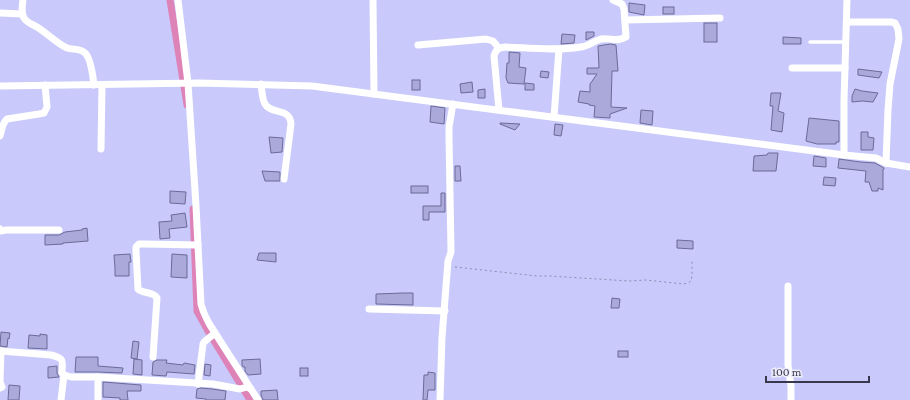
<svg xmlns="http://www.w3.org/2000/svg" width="910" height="400" font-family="'Crimson Pro',serif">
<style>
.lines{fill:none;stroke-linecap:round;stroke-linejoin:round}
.canal{stroke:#de83b7;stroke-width:7}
.building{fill:#aaa9da;stroke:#6b6a97}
.path{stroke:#8c8cb1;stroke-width:1;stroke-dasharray:2 3;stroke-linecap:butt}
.lane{stroke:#fff;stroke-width:3.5}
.street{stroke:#fff;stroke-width:7}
</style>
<rect width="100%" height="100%" fill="#c9c9fb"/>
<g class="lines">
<!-- canal -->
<g class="canal">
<path d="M170,0L187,105"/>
<path d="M193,209L197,311L208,331L250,400"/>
</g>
</g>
<!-- building -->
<g class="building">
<path d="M629,3L645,5L644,15L629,12Z"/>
<rect x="663" y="7" width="11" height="7"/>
<rect x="704" y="23" width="13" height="19"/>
<path d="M586,32H594V36L586,40Z"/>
<path d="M562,34L575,35L574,43L561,44Z"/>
<path d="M783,37L801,38V44H783Z"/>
<path d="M610,44L616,45L618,71H612L611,107L627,108L610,114V118L594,117L595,106L589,105V104L578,102L580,91L590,92V84L597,74H587V68H599L598,46Z"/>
<path d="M509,52L520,53L519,67L526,68L524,84L508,83L506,78L507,63H509Z"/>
<path d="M858,69L882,72L879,78L858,75Z"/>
<path d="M541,71L549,72L548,78L540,77Z"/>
<rect x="412" y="80" width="8" height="10"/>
<path d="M472,82L473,92L461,93L460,84Z"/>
<path d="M525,83L534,84V90H525Z"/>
<path d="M485,89V98H478V90Z"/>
<path d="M855,89L862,91L878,93L873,102L862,101L852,102V96Z"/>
<path d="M771,93H781L778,111L784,113L782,132L771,130L773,106H770Z"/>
<path d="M431,106L445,108L444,124L430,122Z"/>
<path d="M641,110L653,111L652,125L640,123Z"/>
<path d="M809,118L839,121V142H836V144H817L806,141Z"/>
<path d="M500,123L520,124L515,130L500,124Z"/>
<path d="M555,124L563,125L561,136L554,135Z"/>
<path d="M861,132H868V137L874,138L873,150H861Z"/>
<path d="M269,137L283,138L282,152L271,153Z"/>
<path d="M768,153H778L776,171H753L754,156L767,155Z"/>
<path d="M814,156L826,158V167L813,166Z"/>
<path d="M839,159L860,162L875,163L884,168V169H883V190L878,188V191H872L869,182H865L866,171L838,168Z"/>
<path d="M455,166H460L461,181H455Z"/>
<path d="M262,171L280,172V181H265Z"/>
<path d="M824,177L836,178L835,186L823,185Z"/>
<rect x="411" y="186" width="17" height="7"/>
<path d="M170,191L186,192L185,204L170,203Z"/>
<path d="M441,193H445V212H429V220H423V206H441Z"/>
<path d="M185,213L187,227L169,229L170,238L160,239L159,222L172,221L171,215Z"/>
<path d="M87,228L88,241L63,243V244L45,245V235H59L65,232L82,230V229Z"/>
<path d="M677,240L693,241V249L677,248Z"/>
<path d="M259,253H276V262L257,260Z"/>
<path d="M130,254L131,262H129V276H115V268L114,255Z"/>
<path d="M172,254L187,255V278L171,277Z"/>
<path d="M403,293H413V305L376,304V294Z"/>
<path d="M612,298L620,299L619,308H611Z"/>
<path d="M1,332L10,333L9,339L8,338L7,347L0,346Z"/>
<path d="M40,334L47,335V349L28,348L29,335L40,336Z"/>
<path d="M133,341L139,342L137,359L131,358Z"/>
<rect x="618" y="351" width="10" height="6"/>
<path d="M76,357H98V366L123,368L122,373L98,372H75Z"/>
<path d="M134,359L142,360V375L133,374Z"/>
<path d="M260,359L261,374L248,375L245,371V367H243L242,365V360Z"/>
<path d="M157,360H167L166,363L183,365L184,363L195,365L194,374L167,372L166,376L152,375L153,362Z"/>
<path d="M205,364L211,365L210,376L204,375Z"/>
<path d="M57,366V373L59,377L48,378V367Z"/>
<rect x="300" y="368" width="8" height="8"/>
<path d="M428,372L435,373V390H428L427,400H423L424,375H428Z"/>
<path d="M103,382L141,385V391H127L128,400H120V398L103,397Z"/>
<path d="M9,385L20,386L19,400H8Z"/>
<path d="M200,388L212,389L226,391L225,400H206V399L196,398L197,389Z"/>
<path d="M277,390L278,400H263L261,395V391Z"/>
</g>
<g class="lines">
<!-- path -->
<path class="path" d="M455,267L537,276H550L629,281L646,280L683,284L688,283L691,281L692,276V259"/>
<!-- lane -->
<path class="lane" d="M810,42H846"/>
<!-- street -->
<g class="street">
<path d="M23,0C22,6 21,13 24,18C27,23 32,24 37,27C47,33 56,43 67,48C73,50 80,48 85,53C91,58 93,77 94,85"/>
<path d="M178,0L188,83L196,206L201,304C203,312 206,318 210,325L258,400"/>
<path d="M373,0L374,94"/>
<path d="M0,13L22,14"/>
<path d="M625,20L720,18"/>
<path d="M847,22H891L895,23L898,29L899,39L890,84L888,110L886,163"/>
<path d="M418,45L486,39L493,41L499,48"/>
<path d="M792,68H845"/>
<path d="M261,84C262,90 262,99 265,104C271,115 290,107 291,124L284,179"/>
<path d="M0,86L199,83L312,86L829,153L844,155L876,158L886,163L910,167"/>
<path d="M499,110L494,56C496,49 498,48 505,47C530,48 556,51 581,47C588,46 594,41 601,39C610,37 616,43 626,37L624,9L622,4L613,0"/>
<path d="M554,117L559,49"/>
<path d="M0,136C2,130 2,123 7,119L39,114L44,113L47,107L45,85"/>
<path d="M101,149L102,85"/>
<path d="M844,155V101L847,0"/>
<path d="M0,229L1,231L6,230H59"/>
<path d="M788,286V365L791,386V400"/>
<path d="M369,309L445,311"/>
<path d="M0,351L51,355C66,359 62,361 62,373L64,375L71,377H98L213,384L240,389L247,387L251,389"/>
<path d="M153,357L157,298C153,291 143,294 138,289L136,251V247L139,244H144L198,245"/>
<path d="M198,384L203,344L204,342L215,333"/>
<path d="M0,388L2,387L0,382L1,351"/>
<path d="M61,400L64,375"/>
<path d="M98,400V377"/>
<path d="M440,400L442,337L448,261L451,252L449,136V127L453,104"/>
</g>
</g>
<!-- scale -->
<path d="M766 376v6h103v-6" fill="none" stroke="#38374b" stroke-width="2"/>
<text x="772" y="376" font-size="12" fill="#38374b" stroke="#ededfd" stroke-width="3" paint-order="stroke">100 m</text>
</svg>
